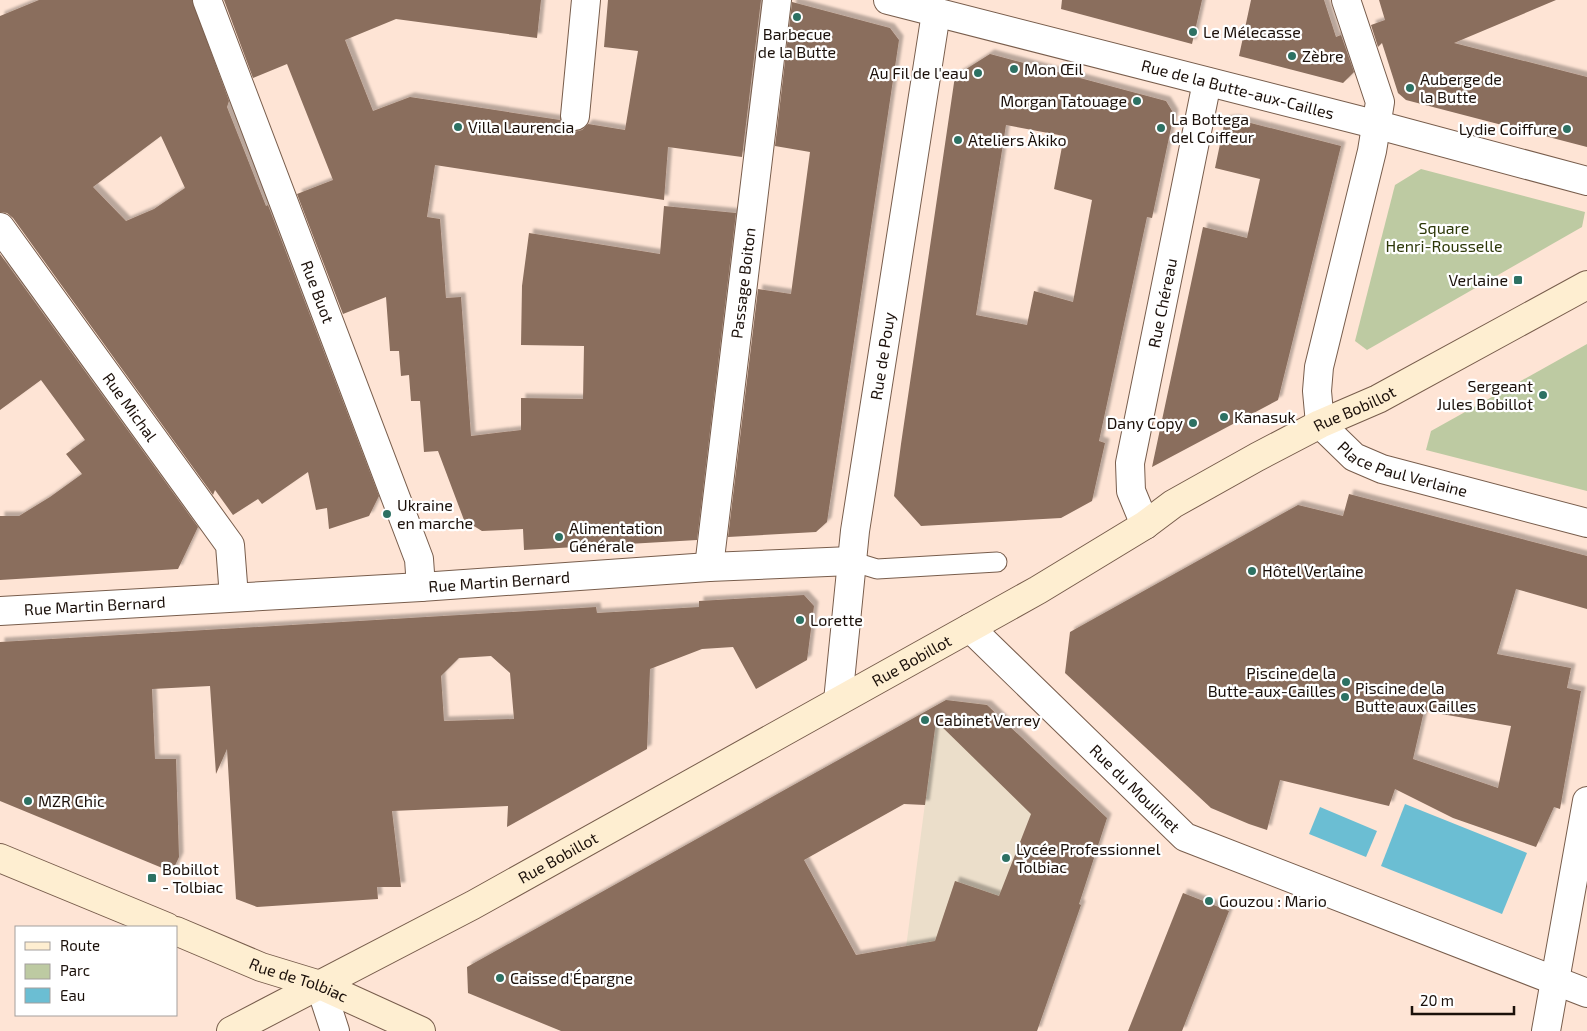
<svg xmlns="http://www.w3.org/2000/svg" width="1587" height="1031" font-family="'Exo 2',sans-serif">
<style>
.education{fill:#ebdeca}
.green{fill:#bdcaa2}
.water{fill:#6bbed3}
.building{fill:#8a6e5d;fill-rule:evenodd;filter:url(#shadow)}
.lines{fill:none;stroke-linecap:round;stroke-linejoin:round}
.lane-casing{stroke:#785d4c;stroke-width:21}
.street-casing{stroke:#785d4c;stroke-width:30}
.secondary-casing{stroke:#785d4c;stroke-width:30}
.lane{stroke:#fff;stroke-width:19}
.street{stroke:#fff;stroke-width:28}
.secondary{stroke:#feeed1;stroke-width:28}
.poi-dot{fill:#2d7163;stroke:#fff;stroke-width:2}
.labels{text-anchor:middle;stroke-width:4.5;stroke-linejoin:round;paint-order:stroke}
.poi-label{font-size:16px;fill:#1b100a;stroke:#fff;text-anchor:start}
.street-label{font-size:16px;fill:#1b100a;stroke:#fff}
.park-label{font-size:16px;fill:#2d3808;stroke:#fff}
</style>
<defs>
<filter id="shadow"><feDropShadow dx="4.5" dy="-4.5" stdDeviation="1" flood-color="#0004"/></filter>
</defs>
<rect width="100%" height="100%" fill="#fee4d5"/>
<!-- education -->
<path class="education" d="M946,700L987,705L1107,818L1079,904L1081,905L1037,1031H895L938,705Z"/>
<!-- green -->
<g class="green">
<path d="M1421,169L1585,212L1582,227L1367,350L1355,341L1395,185Z"/>
<path d="M1587,344V491L1426,450L1431,431Z"/>
</g>
<!-- water -->
<g class="water">
<path d="M1405,804L1527,853L1502,914L1381,866Z"/>
<path d="M1320,807L1377,831L1366,857L1309,834Z"/>
</g>
<!-- building -->
<g class="building">
<path d="M39,0H192L229,101L227,107L266,206L268,205L379,496L369,516L329,529L327,508L316,510L308,472L262,504L258,499L233,515L215,490L213,495L13,218L7,213L0,212V16ZM161,136L185,188L154,209L126,221L93,187Z"/>
<path d="M224,0H541L537,38L396,19L345,40L373,111L410,97L560,120L566,128L574,132L582,130L588,124L625,130L638,51L604,47L608,0H761L742,157L668,147L664,200L435,165L427,217L440,219L446,298L461,297L471,436L521,430V398L583,399L584,346L521,345L522,286L529,233L660,254L664,206L736,213L697,540L524,550L523,529L482,531L464,520L438,451L424,452L420,401H411L409,375L401,376L399,351H390L386,297L343,314L297,194L333,180L287,64L253,78Z"/>
<path d="M1062,0H1202L1192,44L1061,9Z"/>
<path d="M1251,0H1324L1336,37L1341,35L1354,72L1343,83L1239,56Z"/>
<path d="M1379,0H1556L1454,43L1587,77V147L1406,100L1398,93L1382,43L1378,47L1371,25L1385,20Z"/>
<path d="M792,2L890,28L899,40L827,522L816,532L728,537L758,289L791,294L810,152L775,146Z"/>
<path d="M990,54L1166,101L1174,114L1152,218L1147,217L1099,441L1105,443L1092,501L1061,518L921,526L894,496L901,444L955,76ZM1006,125L1064,136L1054,189L1092,200L1073,302L1034,291L1027,325L976,315Z"/>
<path d="M1235,119L1341,146L1278,400L1152,467L1203,227L1247,238L1260,179L1215,168L1225,120Z"/>
<path d="M0,254L198,527L178,569L0,580V516H19L50,497L82,474L66,454L85,440L41,380L0,410Z"/>
<path d="M1349,494L1587,556V609L1516,589L1497,654L1571,668L1567,688L1581,691L1560,809L1554,807L1536,847L1453,818L1395,789L1389,806L1280,780L1267,830L1249,824L1211,808L1065,673L1070,632L1298,505L1343,516ZM1424,711L1511,726L1498,788L1413,759Z"/>
<path d="M804,595L814,606L807,660L756,689L733,647L702,649L650,669L647,749L507,827L508,806L392,811L401,887H377L378,899L257,907L236,899L227,749L216,774L210,686L152,689L155,759H176L179,857L172,872L0,801V642L580,608L596,607L597,613L699,607V601ZM491,656L510,673L514,719L444,721L441,676L459,658Z"/>
<path d="M946,700L987,705L1107,818L1079,904L1081,905L1037,1031H561L468,993L467,967ZM936,721L1031,814L999,896L955,881L935,941L856,955L804,860L904,804L925,805Z"/>
<path d="M1183,893L1229,911L1182,1031H1128Z"/>
</g>
<g class="lines">
<!-- lane casing -->
<g class="lane-casing">
<path id="lane" d="M851,561L877,569L997,562"/>
</g>
<!-- street casing -->
<g class="street-casing">
<g id="street">
<path id="s1" d="M207,0L419,559L421,587"/>
<path id="s2" d="M888,0L1378,125L1587,181"/>
<path id="s3" d="M1346,0L1380,102L1372,151L1319,367L1317,391L1320,424L1354,457L1382,469L1587,523"/>
<path d="M575,116L586,0"/>
<path id="s4" d="M0,227L230,545L234,597"/>
<path id="s5" d="M1145,525L1131,491L1130,463L1207,82"/>
<path id="s6" d="M709,567L777,0"/>
<path id="s7" d="M0,611L421,587L709,567L851,561"/>
<path id="s8" d="M970,628L1185,837L1587,993"/>
<path id="s9" d="M838,701L855,531L936,13"/>
<path d="M320,985L335,1031"/>
<path d="M1546,1031L1587,801"/>
</g>
</g>
<!-- secondary casing -->
<g class="secondary-casing">
<g id="secondary">
<path d="M0,858L167,927"/>
<path id="s10" d="M176,931L261,967L320,985L421,1031"/>
<path id="s11" d="M231,1031L473,905L1038,590L1145,525L1173,504L1257,457L1320,424L1378,399L1587,285"/>
</g>
</g>
<!-- lane -->
<use href="#lane" class="lane"/>
<!-- street -->
<use href="#street" class="street"/>
<!-- secondary -->
<use href="#secondary" class="secondary"/>
</g>
<!-- markers -->
<g class="poi-dot">
<circle cx="797" cy="17" r="5"/>
<circle cx="1193" cy="32" r="5"/>
<circle cx="1292" cy="56" r="5"/>
<circle cx="1014" cy="69" r="5"/>
<circle cx="978" cy="73" r="5"/>
<circle cx="1410" cy="88" r="5"/>
<circle cx="1137" cy="101" r="5"/>
<circle cx="458" cy="127" r="5"/>
<circle cx="1161" cy="128" r="5"/>
<circle cx="1567" cy="129" r="5"/>
<circle cx="958" cy="140" r="5"/>
<rect x="1513" y="275" width="10" height="10" rx="2.5"/>
<circle cx="1543" cy="395" r="5"/>
<circle cx="1224" cy="417" r="5"/>
<circle cx="1193" cy="423" r="5"/>
<circle cx="387" cy="514" r="5"/>
<circle cx="559" cy="537" r="5"/>
<circle cx="1252" cy="571" r="5"/>
<circle cx="800" cy="620" r="5"/>
<circle cx="1346" cy="682" r="5"/>
<circle cx="1345" cy="697" r="5"/>
<circle cx="925" cy="720" r="5"/>
<circle cx="28" cy="801" r="5"/>
<circle cx="1006" cy="858" r="5"/>
<rect x="147" y="873" width="10" height="10" rx="2.5"/>
<circle cx="1209" cy="901" r="5"/>
<circle cx="500" cy="978" r="5"/>
</g>
<g class="labels">
<!-- poi labels -->
<g class="poi-label">
<text x="1203" y="38">Le Mélecasse</text>
<text x="797" y="40" text-anchor="middle">Barbecue<tspan x="797" dy="18">de la Butte</tspan></text>
<text x="1302" y="62">Zèbre</text>
<text x="1024" y="75">Mon Œil</text>
<text x="968" y="79" text-anchor="end">Au Fil de l'eau</text>
<text x="1420" y="85">Auberge de<tspan x="1420" dy="18">la Butte</tspan></text>
<text x="1127" y="107" text-anchor="end">Morgan Tatouage</text>
<text x="1171" y="125">La Bottega<tspan x="1171" dy="18">del Coiffeur</tspan></text>
<text x="468" y="133">Villa Laurencia</text>
<text x="1557" y="135" text-anchor="end">Lydie Coiffure</text>
<text x="968" y="146">Ateliers Àkiko</text>
<text x="1508" y="286" text-anchor="end">Verlaine</text>
<text x="1533" y="392" text-anchor="end">Sergeant<tspan x="1533" dy="18">Jules Bobillot</tspan></text>
<text x="1234" y="423">Kanasuk</text>
<text x="1183" y="429" text-anchor="end">Dany Copy</text>
<text x="397" y="511">Ukraine<tspan x="397" dy="18">en marche</tspan></text>
<text x="569" y="534">Alimentation<tspan x="569" dy="18">Générale</tspan></text>
<text x="1262" y="577">Hôtel Verlaine</text>
<text x="810" y="626">Lorette</text>
<text x="1336" y="679" text-anchor="end">Piscine de la<tspan x="1336" dy="18">Butte-aux-Cailles</tspan></text>
<text x="1355" y="694">Piscine de la<tspan x="1355" dy="18">Butte aux Cailles</tspan></text>
<text x="935" y="726">Cabinet Verrey</text>
<text x="38" y="807">MZR Chic</text>
<text x="1016" y="855">Lycée Professionnel<tspan x="1016" dy="18">Tolbiac</tspan></text>
<text x="162" y="875">Bobillot<tspan x="162" dy="18">- Tolbiac</tspan></text>
<text x="1219" y="907">Gouzou : Mario</text>
<text x="510" y="984">Caisse d'Épargne</text>
</g>
<!-- street labels -->
<g class="street-label">
<text dy="6" stroke="none"><textPath href="#s2" startOffset="361">Rue de la Butte-aux-Cailles</textPath></text>
<text dy="6" stroke="none"><textPath href="#s6" startOffset="286">Passage Boiton</textPath></text>
<text dy="6" stroke="none"><textPath href="#s1" startOffset="312">Rue Buot</textPath></text>
<text dy="6" stroke="none"><textPath href="#s5" startOffset="228">Rue Chéreau</textPath></text>
<text dy="6" stroke="none"><textPath href="#s9" startOffset="348">Rue de Pouy</textPath></text>
<text dy="6" stroke="none"><textPath href="#s4" startOffset="222">Rue Michal</textPath></text>
<text dy="6" stroke="none"><textPath href="#s11" startOffset="1285">Rue Bobillot</textPath></text>
<text dy="6" stroke="none"><textPath href="#s3" startOffset="534">Place Paul Verlaine</textPath></text>
<text dy="6" stroke="none"><textPath href="#s7" startOffset="500">Rue Martin Bernard</textPath></text>
<text dy="6" stroke="none"><textPath href="#s7" startOffset="95">Rue Martin Bernard</textPath></text>
<text dy="6" stroke="none"><textPath href="#s11" startOffset="775">Rue Bobillot</textPath></text>
<text dy="6" stroke="none"><textPath href="#s8" startOffset="230">Rue du Moulinet</textPath></text>
<text dy="6" stroke="none"><textPath href="#s11" startOffset="370">Rue Bobillot</textPath></text>
<text dy="6" stroke="none"><textPath href="#s10" startOffset="132">Rue de Tolbiac</textPath></text>
</g>
<!-- park labels -->
<g class="park-label">
<text x="1444" y="234">Square<tspan x="1444" dy="18">Henri-Rousselle</tspan></text>
</g>
</g>
<!-- legend -->
<rect x="15" y="926" width="162" height="90" fill="#ffffff" stroke="#a49f9d"/>
<rect x="25" y="942" width="25" height="8" fill="#feeed1" stroke="#a49f9d"/>
<text x="60" y="951" font-size="15" fill="#1b100a">Route</text>
<rect x="25" y="964" width="25" height="15" fill="#bdcaa2" stroke="#a49f9d"/>
<text x="60" y="976" font-size="15" fill="#1b100a">Parc</text>
<rect x="25" y="988" width="25" height="15" fill="#6bbed3" stroke="#a49f9d"/>
<text x="60" y="1001" font-size="15" fill="#1b100a">Eau</text>
<!-- scale -->
<path d="M1412 1006v8h102v-8" fill="none" stroke="#1b100a" stroke-width="2.5"/>
<text x="1420" y="1006" font-size="15" fill="#1b100a" stroke="#ffffff" stroke-width="4" paint-order="stroke">20 m</text>
</svg>
